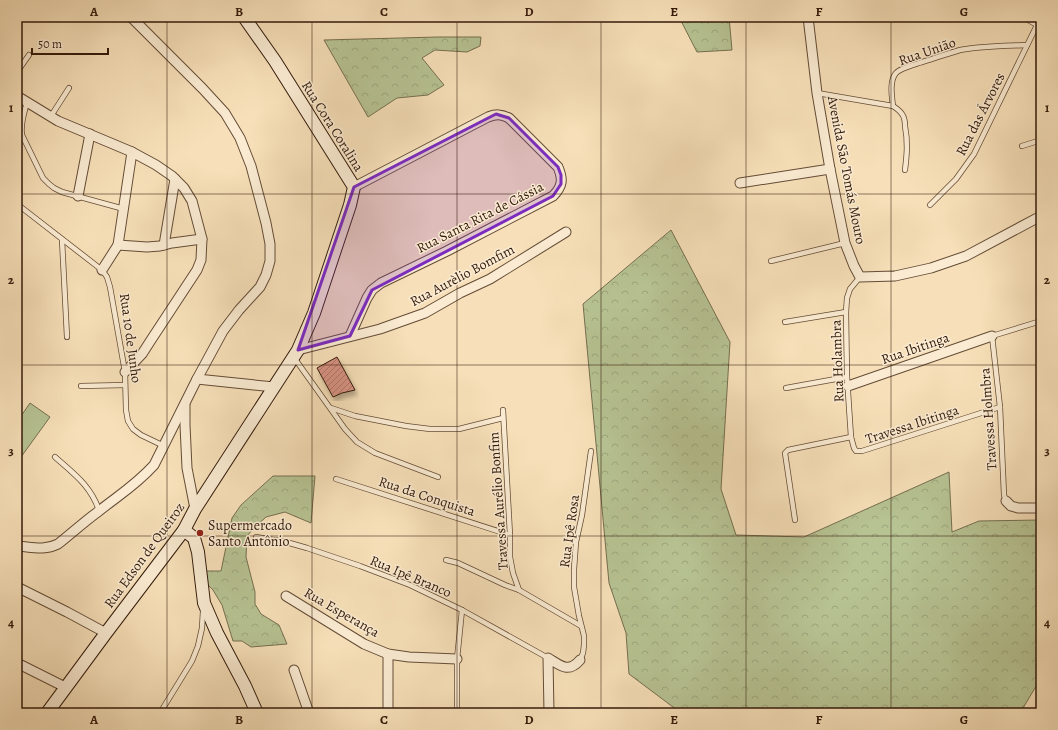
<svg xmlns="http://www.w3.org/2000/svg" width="1058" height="730" font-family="Alegreya,serif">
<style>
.forest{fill:url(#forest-crowns);stroke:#756e4f}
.pitch{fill:#b7c393;stroke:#756e4f}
.building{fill:url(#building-hatch);stroke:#331a0b;filter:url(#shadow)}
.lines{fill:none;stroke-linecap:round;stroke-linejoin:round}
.lane-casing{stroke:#644c36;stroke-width:6}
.street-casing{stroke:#644c36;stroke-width:11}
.secondary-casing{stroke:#331a0b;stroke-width:14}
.lane{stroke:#faebd2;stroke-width:4.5}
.street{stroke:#faebd2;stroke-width:9}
.secondary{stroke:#faebd2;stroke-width:12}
.marked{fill:#7b2cbf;fill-opacity:0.2;stroke:#7b2cbf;stroke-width:3;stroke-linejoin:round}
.grid{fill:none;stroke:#331a0b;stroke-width:1;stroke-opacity:0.55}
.poi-dot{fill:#8f2418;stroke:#faebd2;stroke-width:1.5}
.labels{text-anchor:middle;stroke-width:3;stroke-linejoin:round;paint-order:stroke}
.street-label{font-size:14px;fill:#331a0b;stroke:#faebd2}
.poi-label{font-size:14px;fill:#331a0b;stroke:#faebd2;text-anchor:start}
.neatline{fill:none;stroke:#331a0b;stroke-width:1.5}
.grid-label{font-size:13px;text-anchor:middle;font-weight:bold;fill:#331a0b}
</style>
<defs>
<pattern id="forest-crowns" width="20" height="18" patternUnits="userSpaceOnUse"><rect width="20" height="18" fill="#b7c393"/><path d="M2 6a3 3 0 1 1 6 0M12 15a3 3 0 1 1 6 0" fill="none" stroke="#9ea77d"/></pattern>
<pattern id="building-hatch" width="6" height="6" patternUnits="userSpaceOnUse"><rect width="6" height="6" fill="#d79282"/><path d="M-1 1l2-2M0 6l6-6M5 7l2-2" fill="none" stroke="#af7669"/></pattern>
<filter id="shadow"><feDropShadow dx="2.5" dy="4.5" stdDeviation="2" flood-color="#0004"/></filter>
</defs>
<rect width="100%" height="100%" fill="#f7e0b9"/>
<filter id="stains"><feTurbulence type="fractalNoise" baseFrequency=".005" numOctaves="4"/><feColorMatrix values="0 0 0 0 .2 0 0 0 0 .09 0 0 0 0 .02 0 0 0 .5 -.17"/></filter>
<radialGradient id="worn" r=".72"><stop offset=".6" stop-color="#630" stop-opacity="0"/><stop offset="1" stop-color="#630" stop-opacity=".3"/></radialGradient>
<!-- forest -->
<g class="forest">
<path d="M679,17H729L732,50L697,52Z"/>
<path d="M438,37H481L480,46L467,52L435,50L422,58L444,85L428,95L397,98L368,117L324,40Z"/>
<path d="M671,230L730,342L721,489L736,535L804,537L949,472L952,532L979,521L1041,520V678L1020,713H681L629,674L626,633L609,583L583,304Z"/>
<path d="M273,476H315L311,523L285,512L266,517L253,529L247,536L246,557L255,592V604L261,614L279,625L287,644L251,647L242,641H233L222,605L213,590L208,585L204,571H221L232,518L241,505Z"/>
</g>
<!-- pitch -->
<path class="pitch" d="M30,403L50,417L21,457L17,454V422Z"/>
<!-- building -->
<path class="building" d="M337,357L355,390L342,393L333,397L317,368Z"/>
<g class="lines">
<!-- lane casing -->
<g class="lane-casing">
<g id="lane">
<path d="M873,17L878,19"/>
<path d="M1023,17L1037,25L1041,26"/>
<path d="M17,72L29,55"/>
<path d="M817,93L893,106C892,97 889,81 896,73C901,68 911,66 919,63C932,59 946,54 960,50C982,46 1005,46 1027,45"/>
<path d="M27,102C24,114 20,124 22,135L43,178L49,184L54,188L62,192L124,209"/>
<path d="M893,106C896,108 900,111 902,114C905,118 905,122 905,126C908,142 907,154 905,170"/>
<path d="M51,116L69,88"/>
<path d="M1022,146L1041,140"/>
<path d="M17,204L102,270L107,277L110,287L125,372L126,410L128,421L133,429L141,435L164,446"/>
<path d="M930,205L956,179L974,154L1037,25"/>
<path d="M62,240L67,337"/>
<path d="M771,261L845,243"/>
<path d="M860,277L850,289L847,298L846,312L847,377L851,437L854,448L856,451H862L1000,407"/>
<path d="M785,322L846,312"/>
<path d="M295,359L345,429L357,442L375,453L438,477"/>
<path d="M81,386L125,385"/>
<path d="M786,388L847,377"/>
<path d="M331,408L355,416L406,426L430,429H459L503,418"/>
<path d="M503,410L510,535V557L513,573L519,590"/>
<path d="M55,457C74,474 90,485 99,510"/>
<path d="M336,479L510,535"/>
<path d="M1006,501L1004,495L1000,407L992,336L1041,321"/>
<path d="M795,520L785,453L788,450L851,437"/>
<path d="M256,537L286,542L307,548L360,566L410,585L462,610L548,658"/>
<path d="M446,560L458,563L505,585L519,590L581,626"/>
<path d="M580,660L583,653L584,645V636L579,616L574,587V569L576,542L582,515L591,451"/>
<path d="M160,713L192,661L198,646L202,628L203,611"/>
<path d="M457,713V659L462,610"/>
</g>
</g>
<!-- street casing -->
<g class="street-casing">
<g id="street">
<path d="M808,17L817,93L830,169L845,243L854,266L860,277L895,276L931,268L966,256L1041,216"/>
<path d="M17,96L58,121L113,144L132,152L156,165L172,176L184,188L192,201L202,239L201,260L197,270L151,340L142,354L125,372"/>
<path d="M740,183L830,169"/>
<path d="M78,196L90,134"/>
<path d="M118,245L132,152"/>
<path d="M164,245L175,179"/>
<path d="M102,270L118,245L147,247L160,246L172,243L202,239"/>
<path d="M350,336L367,298L372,290L381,283L447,251L553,196C563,186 563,179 558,167L509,118C501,114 496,114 488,117L354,187"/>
<path d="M298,350L380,329L425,313L460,293L490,279L566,232"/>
<path d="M197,379L274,387"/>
<path d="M848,386L992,336"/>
<path d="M185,405V425L187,468L195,509"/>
<path d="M1006,501L1011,506L1018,508H1041"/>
<path d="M17,546C32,547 44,551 58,544C72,533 85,521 99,511C119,495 136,485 154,465L197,379L223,331L239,310L260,287L266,275L270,261V244L266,223L251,166L240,138L225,113L203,89L131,17"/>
<path d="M17,587L67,612L106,633"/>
<path d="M286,596L364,644L388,654L409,657L457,659"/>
<path d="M17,663L65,687"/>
<path d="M294,670L309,713"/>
<path d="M388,713V654"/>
<path d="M549,713L548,658C560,665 568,674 580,660"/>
</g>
</g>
<!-- secondary casing -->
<g class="secondary-casing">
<g id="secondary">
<path d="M184,530L194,538L198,552L204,603L217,633L245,686L257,713"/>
<path d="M47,713L106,633L184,530L195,509L298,350L314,313L350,205L354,187L275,61L244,17"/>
</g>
</g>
<!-- lane -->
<use href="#lane" class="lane"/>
<!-- street -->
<use href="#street" class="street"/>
<!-- secondary -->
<use href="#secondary" class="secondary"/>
</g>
<!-- marked area -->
<path class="marked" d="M496,114L509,118L558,167L561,175V184L553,196L372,290L350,336L298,350L354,187Z"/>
<!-- grid -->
<path class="grid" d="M167,17V713M312,17V713M457,17V713M601,17V713M746,17V713M891,17V713M17,194H1041M17,365H1041M17,536H1041"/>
<!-- markers -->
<circle class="poi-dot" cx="200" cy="533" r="4"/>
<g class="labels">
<!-- street labels -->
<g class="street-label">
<text transform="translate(927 51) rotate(-19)" y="5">Rua União</text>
<text transform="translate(980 114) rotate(-63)" y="5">Rua das Árvores</text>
<text transform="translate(333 126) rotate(58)" y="5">Rua Cora Coralina</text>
<text transform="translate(847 170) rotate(79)" y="5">Avenida São Tomás Mouro</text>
<text transform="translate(480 217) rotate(-27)" y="5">Rua Santa Rita de Cássia</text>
<text transform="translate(462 275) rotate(-28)" y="5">Rua Aurèlio Bomfim</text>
<text transform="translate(131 338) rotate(82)" y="5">Rua 10 de Junho</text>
<text transform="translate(915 348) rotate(-19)" y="5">Rua Ibitinga</text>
<text transform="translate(837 361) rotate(-92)" y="5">Rua Holambra</text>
<text transform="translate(988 419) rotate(-94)" y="5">Travessa Holmbra</text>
<text transform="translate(912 424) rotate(-18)" y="5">Travessa Ibitinga</text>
<text transform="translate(427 496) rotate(18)" y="5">Rua da Conquista</text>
<text transform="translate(498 501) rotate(-94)" y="5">Travessa Aurélio Bonfim</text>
<text transform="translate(569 531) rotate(-82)" y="5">Rua Ipê Rosa</text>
<text transform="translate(144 555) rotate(-54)" y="5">Rua Edson de Queiroz</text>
<text transform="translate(411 576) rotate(23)" y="5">Rua Ipê Branco</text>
<text transform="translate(342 612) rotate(30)" y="5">Rua Esperança</text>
</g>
<!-- poi labels -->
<g class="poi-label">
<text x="208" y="530">Supermercado<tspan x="208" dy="16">Santo Antônio</tspan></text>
</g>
</g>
<!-- margin -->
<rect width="1058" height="730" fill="none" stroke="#f7e0b9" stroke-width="44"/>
<!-- scale -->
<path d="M32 48v6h76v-6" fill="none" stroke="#331a0b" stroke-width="2"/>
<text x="38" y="48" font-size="12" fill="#331a0b" stroke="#faebd2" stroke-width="3" paint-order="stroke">50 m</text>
<rect x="22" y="22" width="1014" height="686" class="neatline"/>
<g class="grid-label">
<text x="94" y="16">A</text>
<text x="239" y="16">B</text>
<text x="384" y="16">C</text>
<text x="529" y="16">D</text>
<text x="674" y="16">E</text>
<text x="819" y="16">F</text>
<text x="964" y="16">G</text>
<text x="11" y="112">1</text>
<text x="1047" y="112">1</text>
<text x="11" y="284">2</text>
<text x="1047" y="284">2</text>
<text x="11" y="455">3</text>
<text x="1047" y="455">3</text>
<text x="11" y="627">4</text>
<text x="1047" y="627">4</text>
<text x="94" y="724">A</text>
<text x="239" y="724">B</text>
<text x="384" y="724">C</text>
<text x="529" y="724">D</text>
<text x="674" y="724">E</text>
<text x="819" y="724">F</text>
<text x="964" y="724">G</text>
</g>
<rect width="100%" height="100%" filter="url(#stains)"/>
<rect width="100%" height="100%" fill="url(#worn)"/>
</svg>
